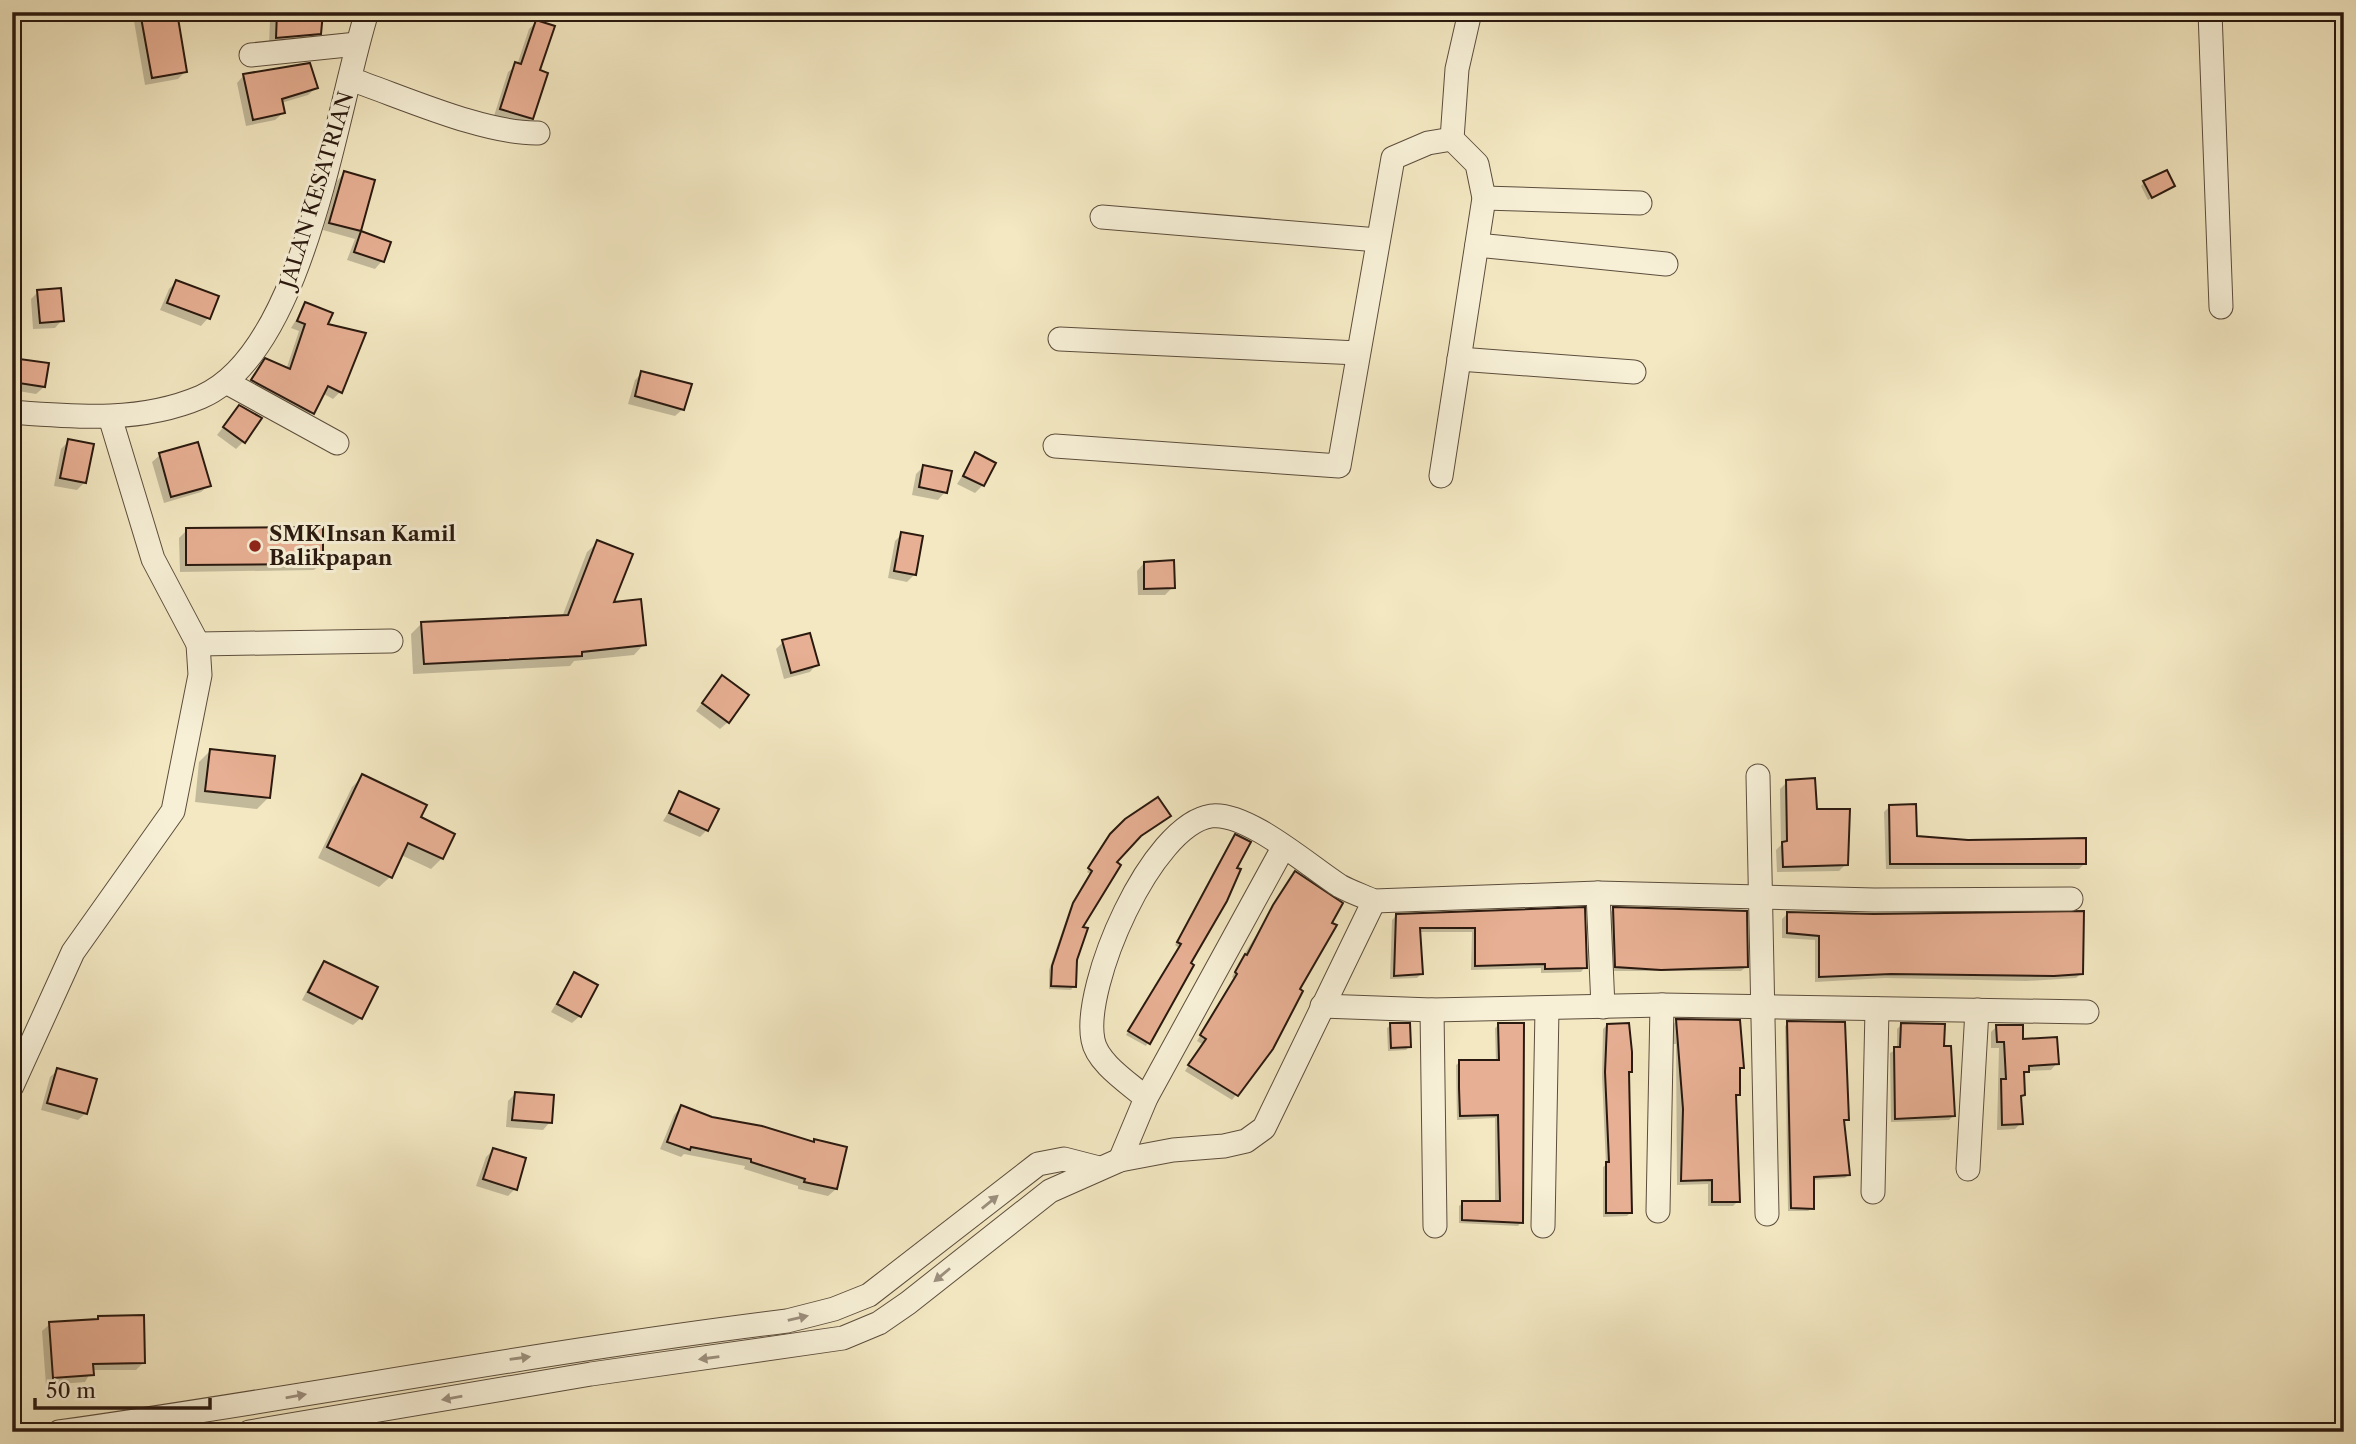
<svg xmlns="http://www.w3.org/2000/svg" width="2356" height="1444" font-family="'Libre Caslon Text',serif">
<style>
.shadow{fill:#0003}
.building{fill:#e7af93;stroke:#2a190f;stroke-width:2}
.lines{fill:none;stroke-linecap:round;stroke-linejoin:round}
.minor-casing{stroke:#5c4d3c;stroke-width:25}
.minor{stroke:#f7f0d7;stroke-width:23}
.oneway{fill:#9b8f7d}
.poi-dot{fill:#8f2418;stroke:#f7f0d7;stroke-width:2.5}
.labels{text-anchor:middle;stroke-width:6;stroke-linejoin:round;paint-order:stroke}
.street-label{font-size:21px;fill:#2a190f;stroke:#f7f0d7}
.poi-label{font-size:21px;font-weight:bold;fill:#2a190f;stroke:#f7f0d7;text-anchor:start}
</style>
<rect width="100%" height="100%" fill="#f3e8c2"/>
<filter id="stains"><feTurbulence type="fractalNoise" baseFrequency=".00286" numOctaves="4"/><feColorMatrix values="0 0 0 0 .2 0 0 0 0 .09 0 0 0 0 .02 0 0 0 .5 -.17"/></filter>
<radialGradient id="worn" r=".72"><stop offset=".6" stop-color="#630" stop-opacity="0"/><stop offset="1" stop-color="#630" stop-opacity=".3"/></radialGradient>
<!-- shadow -->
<g class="shadow">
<path d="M277,12H299L320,33L312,40L269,45L270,19Z"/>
<path d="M141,14L186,71L178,79L145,85L134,21Z"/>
<path d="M536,22L538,71L532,118L524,125L494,116L508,72L517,65L529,29Z"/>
<path d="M244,75L316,88L308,95L281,103L283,113L275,120L246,126L237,83Z"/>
<path d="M344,173L373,181L359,232L389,243L382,261L375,269L347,260L355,239L323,230L337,181Z"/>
<path d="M2144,183L2173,186L2148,200L2141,186Z"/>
<path d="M176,282L208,318L201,326L160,310L169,289Z"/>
<path d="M38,292L62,320L55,328L33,329L31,299Z"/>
<path d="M306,304L326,325L340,392L333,399L322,393L306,421L245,387L265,360L286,370L299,331L291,328Z"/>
<path d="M12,360L44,387L36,394L12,390Z"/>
<path d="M642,373L683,409L675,416L628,404L635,380Z"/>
<path d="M239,407L244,441L236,449L217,435Z"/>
<path d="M69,441L84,483L77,490L54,486L61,449Z"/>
<path d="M160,455L209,485L201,492L164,503L152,462Z"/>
<path d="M976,455L983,485L975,493L957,484Z"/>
<path d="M923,467L945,492L938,500L912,495L916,474Z"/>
<path d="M187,530L322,563L314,570L180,572L179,538Z"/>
<path d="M902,534L915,574L907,582L888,578L895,541Z"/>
<path d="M598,542L612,604L644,644L634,655L574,661L570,666L413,674L411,634L422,623L562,617L587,552Z"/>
<path d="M1144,563L1173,587L1165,595H1138L1137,571Z"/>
<path d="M783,642L817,664L810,672L784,679L776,649Z"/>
<path d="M715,685L728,722L720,729L696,711Z"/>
<path d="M210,751L269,797L257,809L195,802L199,762Z"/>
<path d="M363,776L419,818L453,835L442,858L431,869L401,855L390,877L379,887L318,858L352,787Z"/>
<path d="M1787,782L1815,811L1846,864L1839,871L1777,872L1776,850L1781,845L1780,789Z"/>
<path d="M680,793L707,830L700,837L663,821Z"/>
<path d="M1889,807L1915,838L2084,864L2079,869H1886L1884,812Z"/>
<path d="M1136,839L1114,862L1081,928L1074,986L1071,990L1049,989V970L1070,908L1090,874L1087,872L1107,840Z"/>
<path d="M1234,841L1189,964L1146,1046L1126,1035L1179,948L1175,945L1217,865Z"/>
<path d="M1295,873L1297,990L1272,1048L1232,1100L1185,1071L1202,1044L1197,1041L1234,979L1232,977L1240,961Z"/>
<path d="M1583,909L1585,967L1581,972L1541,973V968L1471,970L1472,932H1419L1422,973L1417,978L1390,979L1392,920L1396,916Z"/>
<path d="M1613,909L1746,967L1741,971H1611L1609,914Z"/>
<path d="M1787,914L2082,973L2076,978L2026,981L1885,978L1815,982V940L1782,938V919Z"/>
<path d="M324,963L361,1018L353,1025L302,1000L317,971Z"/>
<path d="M574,974L580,1016L572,1023L551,1012Z"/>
<path d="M1676,1021L1742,1067L1738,1071V1095L1734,1099L1738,1201L1733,1206H1708V1184L1677,1185L1676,1044H1672V1026Z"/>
<path d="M1788,1023L1847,1119L1843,1124L1848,1175L1845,1178L1812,1180V1208L1808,1211H1788L1785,1026Z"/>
<path d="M1391,1025L1409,1047L1406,1050L1388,1051L1387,1028Z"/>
<path d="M1499,1025L1521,1222L1518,1226L1459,1223V1206L1463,1203H1495V1118L1457,1120L1456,1065L1460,1062H1496L1495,1028Z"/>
<path d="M1607,1025L1630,1072L1628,1074L1631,1212L1627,1216L1603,1217V1167L1606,1165L1602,1077L1603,1029Z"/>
<path d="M1901,1025L1942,1048L1953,1116L1949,1120L1891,1122L1890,1053L1897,1049V1029Z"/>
<path d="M1997,1026L2057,1063L2051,1070L2028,1071L2022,1077L2021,1123L2015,1129L1997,1130L1999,1048H1991V1032Z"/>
<path d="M58,1070L86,1113L78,1120L41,1110L50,1077Z"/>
<path d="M515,1094L550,1122L543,1130L506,1127L508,1101Z"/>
<path d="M681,1107L711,1119L813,1143L836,1189L828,1196L798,1189V1186L744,1169L745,1166L684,1154L681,1157L660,1149L674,1115Z"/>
<path d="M493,1150L515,1189L508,1196L476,1186L486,1157Z"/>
<path d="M99,1317L143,1363L136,1370H92L85,1382L46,1385L42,1331L50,1324L95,1321Z"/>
</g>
<!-- building -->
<g class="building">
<path d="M140,12H177L187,72L152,78Z"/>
<path d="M277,12H323L321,34L276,38Z"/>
<path d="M536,20L555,26L540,70L548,73L533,119L500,109L515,62L521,64Z"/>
<path d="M310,63L318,88L282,99L285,113L253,120L243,74Z"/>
<path d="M2167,170L2175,186L2152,198L2143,181Z"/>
<path d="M344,171L375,180L361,231L329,223Z"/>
<path d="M361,231L391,242L384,262L354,252Z"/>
<path d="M176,280L219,296L210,319L167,303Z"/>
<path d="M61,288L64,321L40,323L37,290Z"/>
<path d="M305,302L333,313L328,324L366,333L342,393L328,386L314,414L251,380L265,358L290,369L305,324L297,321Z"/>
<path d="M12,358L49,363L45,387L12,382Z"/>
<path d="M641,371L692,384L684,410L635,396Z"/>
<path d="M239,405L262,418L245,443L223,427Z"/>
<path d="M68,439L94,444L86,483L60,478Z"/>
<path d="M198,442L211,486L171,497L159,453Z"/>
<path d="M975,452L996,463L984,486L963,476Z"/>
<path d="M923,465L952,471L947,493L919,487Z"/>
<path d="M323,527V564L186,565V528Z"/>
<path d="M901,532L923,536L916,575L894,571Z"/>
<path d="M597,540L633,554L614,602L641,599L646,645L582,652V656L424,664L421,622L568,615Z"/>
<path d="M1174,560L1175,588L1144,589V562Z"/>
<path d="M810,633L819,665L791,673L782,640Z"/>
<path d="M722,675L749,695L729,723L702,703Z"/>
<path d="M210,749L275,756L270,798L205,791Z"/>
<path d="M362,774L427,805L421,817L455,834L443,859L408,843L392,878L327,847Z"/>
<path d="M1815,778L1817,809H1850L1848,865L1783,867L1782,842L1787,841L1786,780Z"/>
<path d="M679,791L719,809L708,831L669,813Z"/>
<path d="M1158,797L1171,816L1141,836L1117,862L1121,865L1083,927L1088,928L1077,960L1076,987L1051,986L1052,966L1073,903L1092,871L1088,868L1110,834L1125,819Z"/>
<path d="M1916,804L1917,836L1968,840L2086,838V864H1890L1889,805Z"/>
<path d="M1235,834L1251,842L1237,868L1241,869L1227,901L1191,963L1194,965L1150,1044L1128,1031L1181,944L1177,942Z"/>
<path d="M1295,871L1343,903L1332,923L1337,925L1300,989L1303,991L1273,1049L1238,1096L1188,1065L1206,1039L1200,1035L1237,974L1235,972L1245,954L1247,955L1273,905Z"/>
<path d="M1585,907L1587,968L1545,969V964L1475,966V928H1420L1423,974L1394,976L1396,914Z"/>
<path d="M1613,907L1747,911L1748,967L1661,970L1615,967Z"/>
<path d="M2084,911L2083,974L2054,976L1891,974L1819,977V936L1787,933V912L1874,914Z"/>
<path d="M324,961L378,987L362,1019L308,992Z"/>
<path d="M574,972L598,985L581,1017L557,1004Z"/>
<path d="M1676,1019L1740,1020L1744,1068H1740V1095H1736L1740,1202H1712V1180L1681,1181L1683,1109Z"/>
<path d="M1787,1021L1845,1022L1849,1120H1844L1850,1175L1814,1177V1209L1791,1208Z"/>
<path d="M1390,1023H1410L1411,1047L1391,1048Z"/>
<path d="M1498,1023H1524L1523,1223L1462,1220V1201H1500L1498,1115L1460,1116L1459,1088V1060H1499Z"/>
<path d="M1629,1023L1632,1052V1072H1629L1632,1213H1606V1162H1609L1605,1072L1607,1024Z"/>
<path d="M1901,1023L1945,1024L1944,1046H1951L1955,1116L1895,1119L1894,1047H1900Z"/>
<path d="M1996,1025H2023V1039L2057,1037L2059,1064L2029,1066V1072H2024L2025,1095L2021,1096L2023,1124L2002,1125L2001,1079H2006L2004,1042H1997Z"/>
<path d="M57,1068L97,1079L87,1114L47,1103Z"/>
<path d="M515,1092L554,1095L552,1123L512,1120Z"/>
<path d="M681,1105L712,1117L762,1126L814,1142V1139L847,1147L837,1189L804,1182L805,1179L751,1162V1159L691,1147L690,1150L667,1142Z"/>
<path d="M493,1148L526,1158L517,1190L483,1179Z"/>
<path d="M144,1315L145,1363L93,1364L94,1375L53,1378L49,1322L98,1319V1316Z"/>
</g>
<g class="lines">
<!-- minor casing -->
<g class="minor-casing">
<g id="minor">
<path d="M2210,12L2221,307"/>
<path d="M251,55L357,44"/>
<path d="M350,79C403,97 484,134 538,133"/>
<path d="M1484,198L1640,203"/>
<path d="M1102,217L1378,240"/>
<path d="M1477,245L1666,264"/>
<path d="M1060,339L1358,353"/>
<path d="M1459,359L1634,372"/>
<path d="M226,382L337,443"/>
<path d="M12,412C76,417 140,423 201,397C305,352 335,113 367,12"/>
<path d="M110,417L153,559L198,644L391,641"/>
<path d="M1055,446L1339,466L1393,158L1428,143L1452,139L1457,69L1470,12"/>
<path d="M1441,476L1484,198L1477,164L1452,139"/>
<path d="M1758,776L1767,1214"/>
<path d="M1598,893L1874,900L2071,899"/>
<path d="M1322,1006L1432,1010L1662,1005L2087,1012"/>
<path d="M1432,1010L1435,1226"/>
<path d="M12,1086L73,952L173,811L200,675L198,644"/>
<path d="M1146,1098C1129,1083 1097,1063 1093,1040C1082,986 1151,825 1211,816C1247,811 1310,867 1340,886C1351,892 1363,896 1374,901L1598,893L1603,1007"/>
<path d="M1120,1160L1146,1098L1283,848"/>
<path d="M1968,1169L1977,1010"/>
<path d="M1873,1192L1877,1009"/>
<path d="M1658,1211L1662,1005"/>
<path d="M1543,1226L1547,1009"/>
<path d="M59,1432C302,1398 543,1351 787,1321L834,1309L869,1295L1038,1164L1064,1159L1099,1168"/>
<path d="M249,1432L591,1374L843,1338L879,1323L908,1303L1050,1191L1120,1160L1173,1150L1224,1146L1246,1141L1264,1128L1374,901"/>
</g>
</g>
<!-- minor -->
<use href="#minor" class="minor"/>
</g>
<!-- one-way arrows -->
<defs><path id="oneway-solid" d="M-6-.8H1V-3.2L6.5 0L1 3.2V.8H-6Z" transform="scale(1.75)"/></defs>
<g class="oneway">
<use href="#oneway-solid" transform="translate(990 1202) rotate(-39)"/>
<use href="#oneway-solid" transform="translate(942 1275) rotate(140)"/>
<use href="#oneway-solid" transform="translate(798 1318) rotate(-13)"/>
<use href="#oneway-solid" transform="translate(520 1358) rotate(-8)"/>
<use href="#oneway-solid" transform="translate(709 1358) rotate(172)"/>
<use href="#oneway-solid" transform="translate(296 1396) rotate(-10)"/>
<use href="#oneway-solid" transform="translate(452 1398) rotate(170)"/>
</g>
<!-- markers -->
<circle class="poi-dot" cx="255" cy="546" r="7"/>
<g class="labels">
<!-- street labels -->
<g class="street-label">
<text transform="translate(317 190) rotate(-73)" y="7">JALAN KESATRIAN</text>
</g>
<!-- poi labels -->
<g class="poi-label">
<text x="269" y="541">SMK Insan Kamil<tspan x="269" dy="24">Balikpapan</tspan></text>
</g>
</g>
<!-- margin -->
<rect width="2356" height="1444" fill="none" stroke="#f3e8c2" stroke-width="42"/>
<rect x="14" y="14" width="2328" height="1416" fill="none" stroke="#2a190f" stroke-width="3.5"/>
<rect x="21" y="21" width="2314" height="1402" fill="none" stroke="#2a190f" stroke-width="2"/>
<!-- scale -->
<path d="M35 1398v10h175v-10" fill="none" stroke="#2a190f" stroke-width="3.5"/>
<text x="46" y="1398" font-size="21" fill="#2a190f" stroke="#f7f0d7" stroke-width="5" paint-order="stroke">50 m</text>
<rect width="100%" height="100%" filter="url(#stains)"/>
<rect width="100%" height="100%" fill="url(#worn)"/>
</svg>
